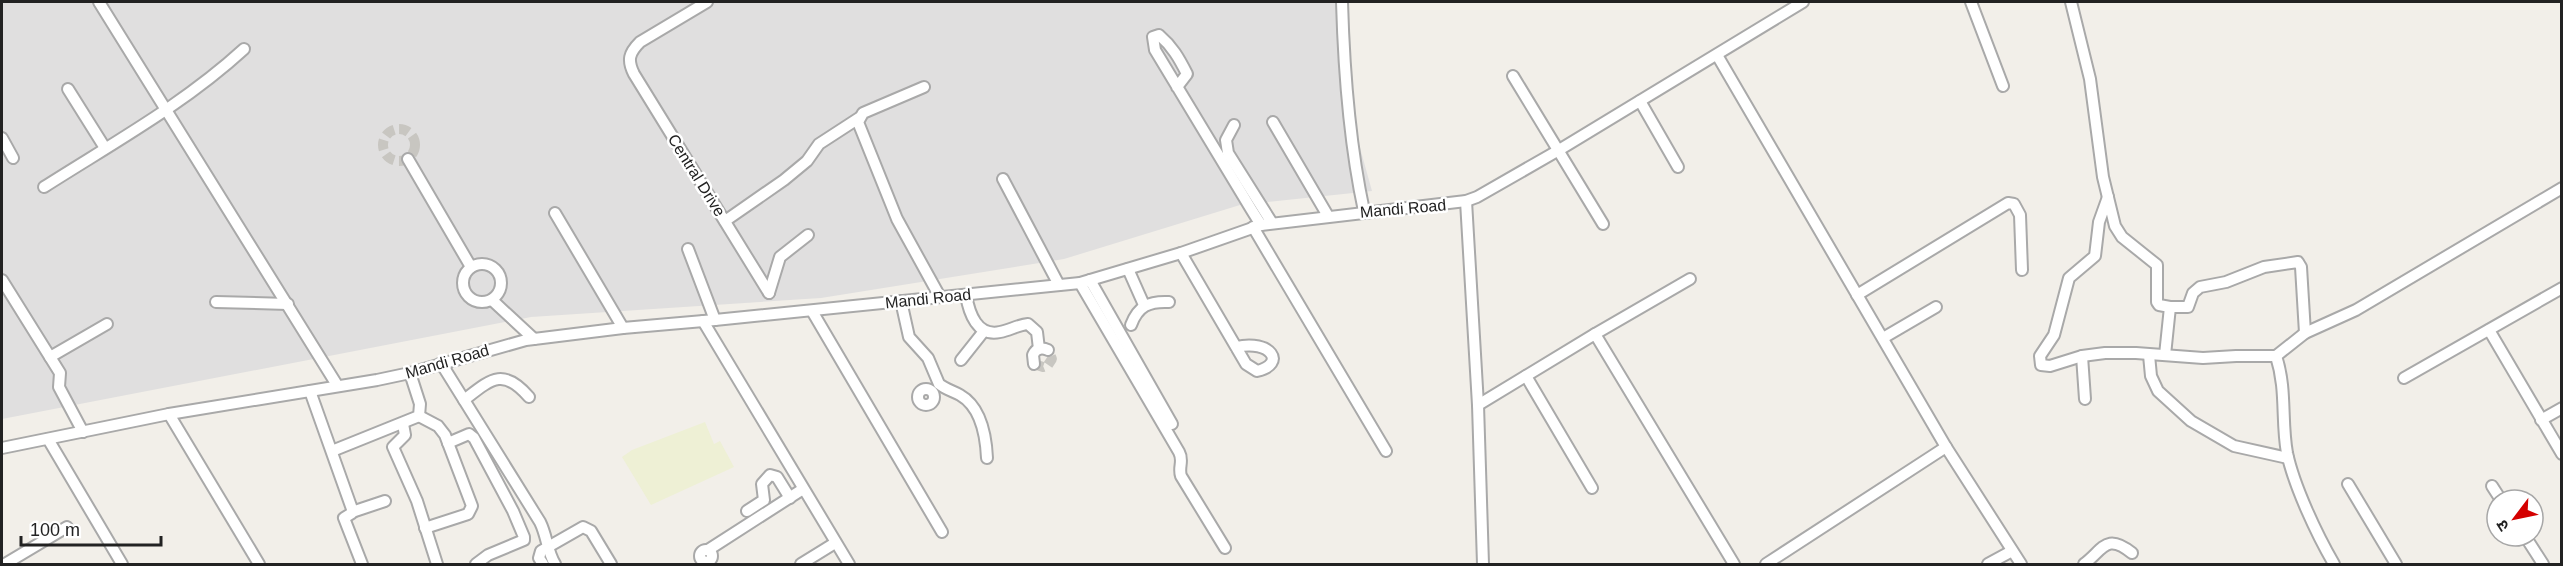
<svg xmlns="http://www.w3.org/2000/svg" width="2563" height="566" font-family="Arial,'Noto Sans Devanagari',sans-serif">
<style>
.residential{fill:#e0dfdf}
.farmland{fill:#eef0d5}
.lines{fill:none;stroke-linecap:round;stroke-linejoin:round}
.minor-tunnel{stroke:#c8c6c1;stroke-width:10;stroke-dasharray:10 5;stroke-linecap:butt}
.minor-casing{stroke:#a9a9a9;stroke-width:14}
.minor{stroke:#fff;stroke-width:10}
.labels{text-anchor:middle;stroke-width:5;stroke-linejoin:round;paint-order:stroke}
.street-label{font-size:16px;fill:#222;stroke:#fff}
</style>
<rect width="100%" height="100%" fill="#f2efe9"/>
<!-- residential -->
<path class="residential" d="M2,2H1344L1350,112L1372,191L1240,205L1064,259L821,298L531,317L2,419Z"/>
<!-- farmland -->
<path class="farmland" d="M705,422L714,444L720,441L734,467L651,505L622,457L632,450Z"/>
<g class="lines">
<!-- minor-tunnel -->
<g class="minor-tunnel">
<circle cx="399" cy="145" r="16"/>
<path d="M1034,364L1043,367L1048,365L1052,359L1048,350"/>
</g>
<!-- minor casing -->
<g class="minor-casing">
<g id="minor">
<path d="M99,2L337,385"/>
<path d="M707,2L640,42C629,53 627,60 634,74L769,293"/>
<path d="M1342,2C1344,72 1349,142 1364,211"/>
<path d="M1971,2L2003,86"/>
<path d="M2071,2L2090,79L2103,177L2115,226L2122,237L2157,265V302L2159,305L2170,307L2165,355"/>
<path d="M1717,55L1946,447L2021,564"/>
<path d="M1513,76L1603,224"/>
<path d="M924,87L863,113L858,122L897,219L940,297"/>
<path d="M1177,87L1187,74C1179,58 1172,46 1159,35L1153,37L1155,50L1251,209L1261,225"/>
<path d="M68,89L105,148"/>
<path d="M1640,101L1678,167"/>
<path d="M1273,122L1328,216"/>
<path d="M1234,125L1226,140L1228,153L1272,223"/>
<path d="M2,138L13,158"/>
<path d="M408,159L471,267"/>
<path d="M1003,179L1059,285"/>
<path d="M44,187C113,143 184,104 244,49"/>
<path d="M2108,197L2099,222L2095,256L2069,278L2054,335L2040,356L2041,365L2050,366L2082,356L2105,353H2136L2203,358L2236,356H2276L2305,333L2356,310L2562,188"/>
<path d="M1466,201L1478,405L1483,564"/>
<path d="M555,213L623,328"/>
<path d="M725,221L784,180L807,161L819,144L859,118"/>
<path d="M1253,227L1386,451"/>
<path d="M688,249L715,320"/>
<path d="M1181,253L1246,364L1257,371C1287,364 1271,339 1236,347"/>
<circle cx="482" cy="283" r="19"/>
<path d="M1128,269L1144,305"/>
<path d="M2,280L60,373L59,387L83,432"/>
<path d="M1090,280L1172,424"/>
<path d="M1080,283L1179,452C1184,461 1178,467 1181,476L1225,548"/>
<path d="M769,293L780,257L808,235"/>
<path d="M966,295C969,313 977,337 1000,332C1010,330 1018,325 1028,324L1037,332L1039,349"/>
<path d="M1857,295L2008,203L2014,204L2020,215L2022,270"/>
<path d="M492,300L534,339"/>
<path d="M901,301L909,337L928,358L939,384C945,389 953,391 960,395C981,407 986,436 987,458"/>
<path d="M216,302L288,304"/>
<path d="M2170,307H2188L2193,293L2200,287L2226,282L2264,267L2298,262L2301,267L2305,333"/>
<path d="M812,311L942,532"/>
<path d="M703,321L849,564"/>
<path d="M1131,325C1138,306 1149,301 1169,302"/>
<path d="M2489,330L2562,454"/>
<path d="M1595,334L1690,279"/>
<path d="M1883,338L1936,307"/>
<path d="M2149,355L2151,376L2158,391L2191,421L2234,446L2288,458"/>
<path d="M2082,356L2085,399"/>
<path d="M2276,356C2287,390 2281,420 2287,453C2294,486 2317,535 2334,564"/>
<path d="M50,357L107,324"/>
<path d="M961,360L984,331"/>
<path d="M441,363L540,522C547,536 547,551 555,564"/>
<path d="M1034,364L1033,355C1036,348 1042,347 1048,350"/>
<path d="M1526,376L1592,488"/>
<path d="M2404,378L2562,288"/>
<circle cx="926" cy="397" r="8"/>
<path d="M310,391L352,509V513L344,518L362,564"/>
<path d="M464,400C491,379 503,367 529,397"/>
<path d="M1478,405L1595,334L1734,564"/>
<path d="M169,414L259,564"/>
<path d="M419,416L438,426L445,435L472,506L468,514L425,528"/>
<path d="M2541,420L2562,408"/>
<path d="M403,424L405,435L393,447L417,501L437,564"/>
<path d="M48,439L122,564"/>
<path d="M448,443L469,434L474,438L513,511L524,537V540L488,555L476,564"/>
<path d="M2,448L169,414L377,380L410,373L526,340L623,328L715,320L1080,283L1181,253L1261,225L1466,201L1477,197L1559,150L1803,2"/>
<path d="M332,451L419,416L420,404L410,373"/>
<path d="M2348,484L2396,564"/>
<path d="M2492,486L2501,500"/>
<path d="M747,511L764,500L762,484L770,475L777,477L790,498"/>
<path d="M352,512L385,501"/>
<path d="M2525,536L2543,564"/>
<circle cx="706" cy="556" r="6"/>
<path d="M708,550L803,489"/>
<path d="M5,564L67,527"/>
<path d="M543,564L539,558L541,551L583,527L591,531L611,564"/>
<path d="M801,564L835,543"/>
<path d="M1766,564L1946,447"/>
<path d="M1988,564L2012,551"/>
<path d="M2084,564C2103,550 2106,532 2132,553"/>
</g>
</g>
<!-- minor -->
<use href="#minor" class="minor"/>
</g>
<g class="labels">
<!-- street labels -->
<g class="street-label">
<text transform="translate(697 175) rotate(58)" y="6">Central Drive</text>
<text transform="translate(1403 208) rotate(-5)" y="6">Mandi Road</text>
<text transform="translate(928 298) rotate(-6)" y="6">Mandi Road</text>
<text transform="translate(447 361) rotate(-16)" y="6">Mandi Road</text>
</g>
</g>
<!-- border -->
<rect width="2563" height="566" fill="none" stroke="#222222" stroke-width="6"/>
<!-- north arrow -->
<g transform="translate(2515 518) rotate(238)"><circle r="28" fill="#ffffff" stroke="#a7a7a7" stroke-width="1.5"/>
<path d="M0-4.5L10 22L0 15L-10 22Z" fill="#d40000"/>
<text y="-9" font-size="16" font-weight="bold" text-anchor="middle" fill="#222222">उ</text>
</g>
<!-- scale -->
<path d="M21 536v9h140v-9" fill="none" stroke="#222222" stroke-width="3"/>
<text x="30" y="536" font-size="18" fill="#222222" stroke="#ffffff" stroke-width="4.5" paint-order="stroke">100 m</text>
</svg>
